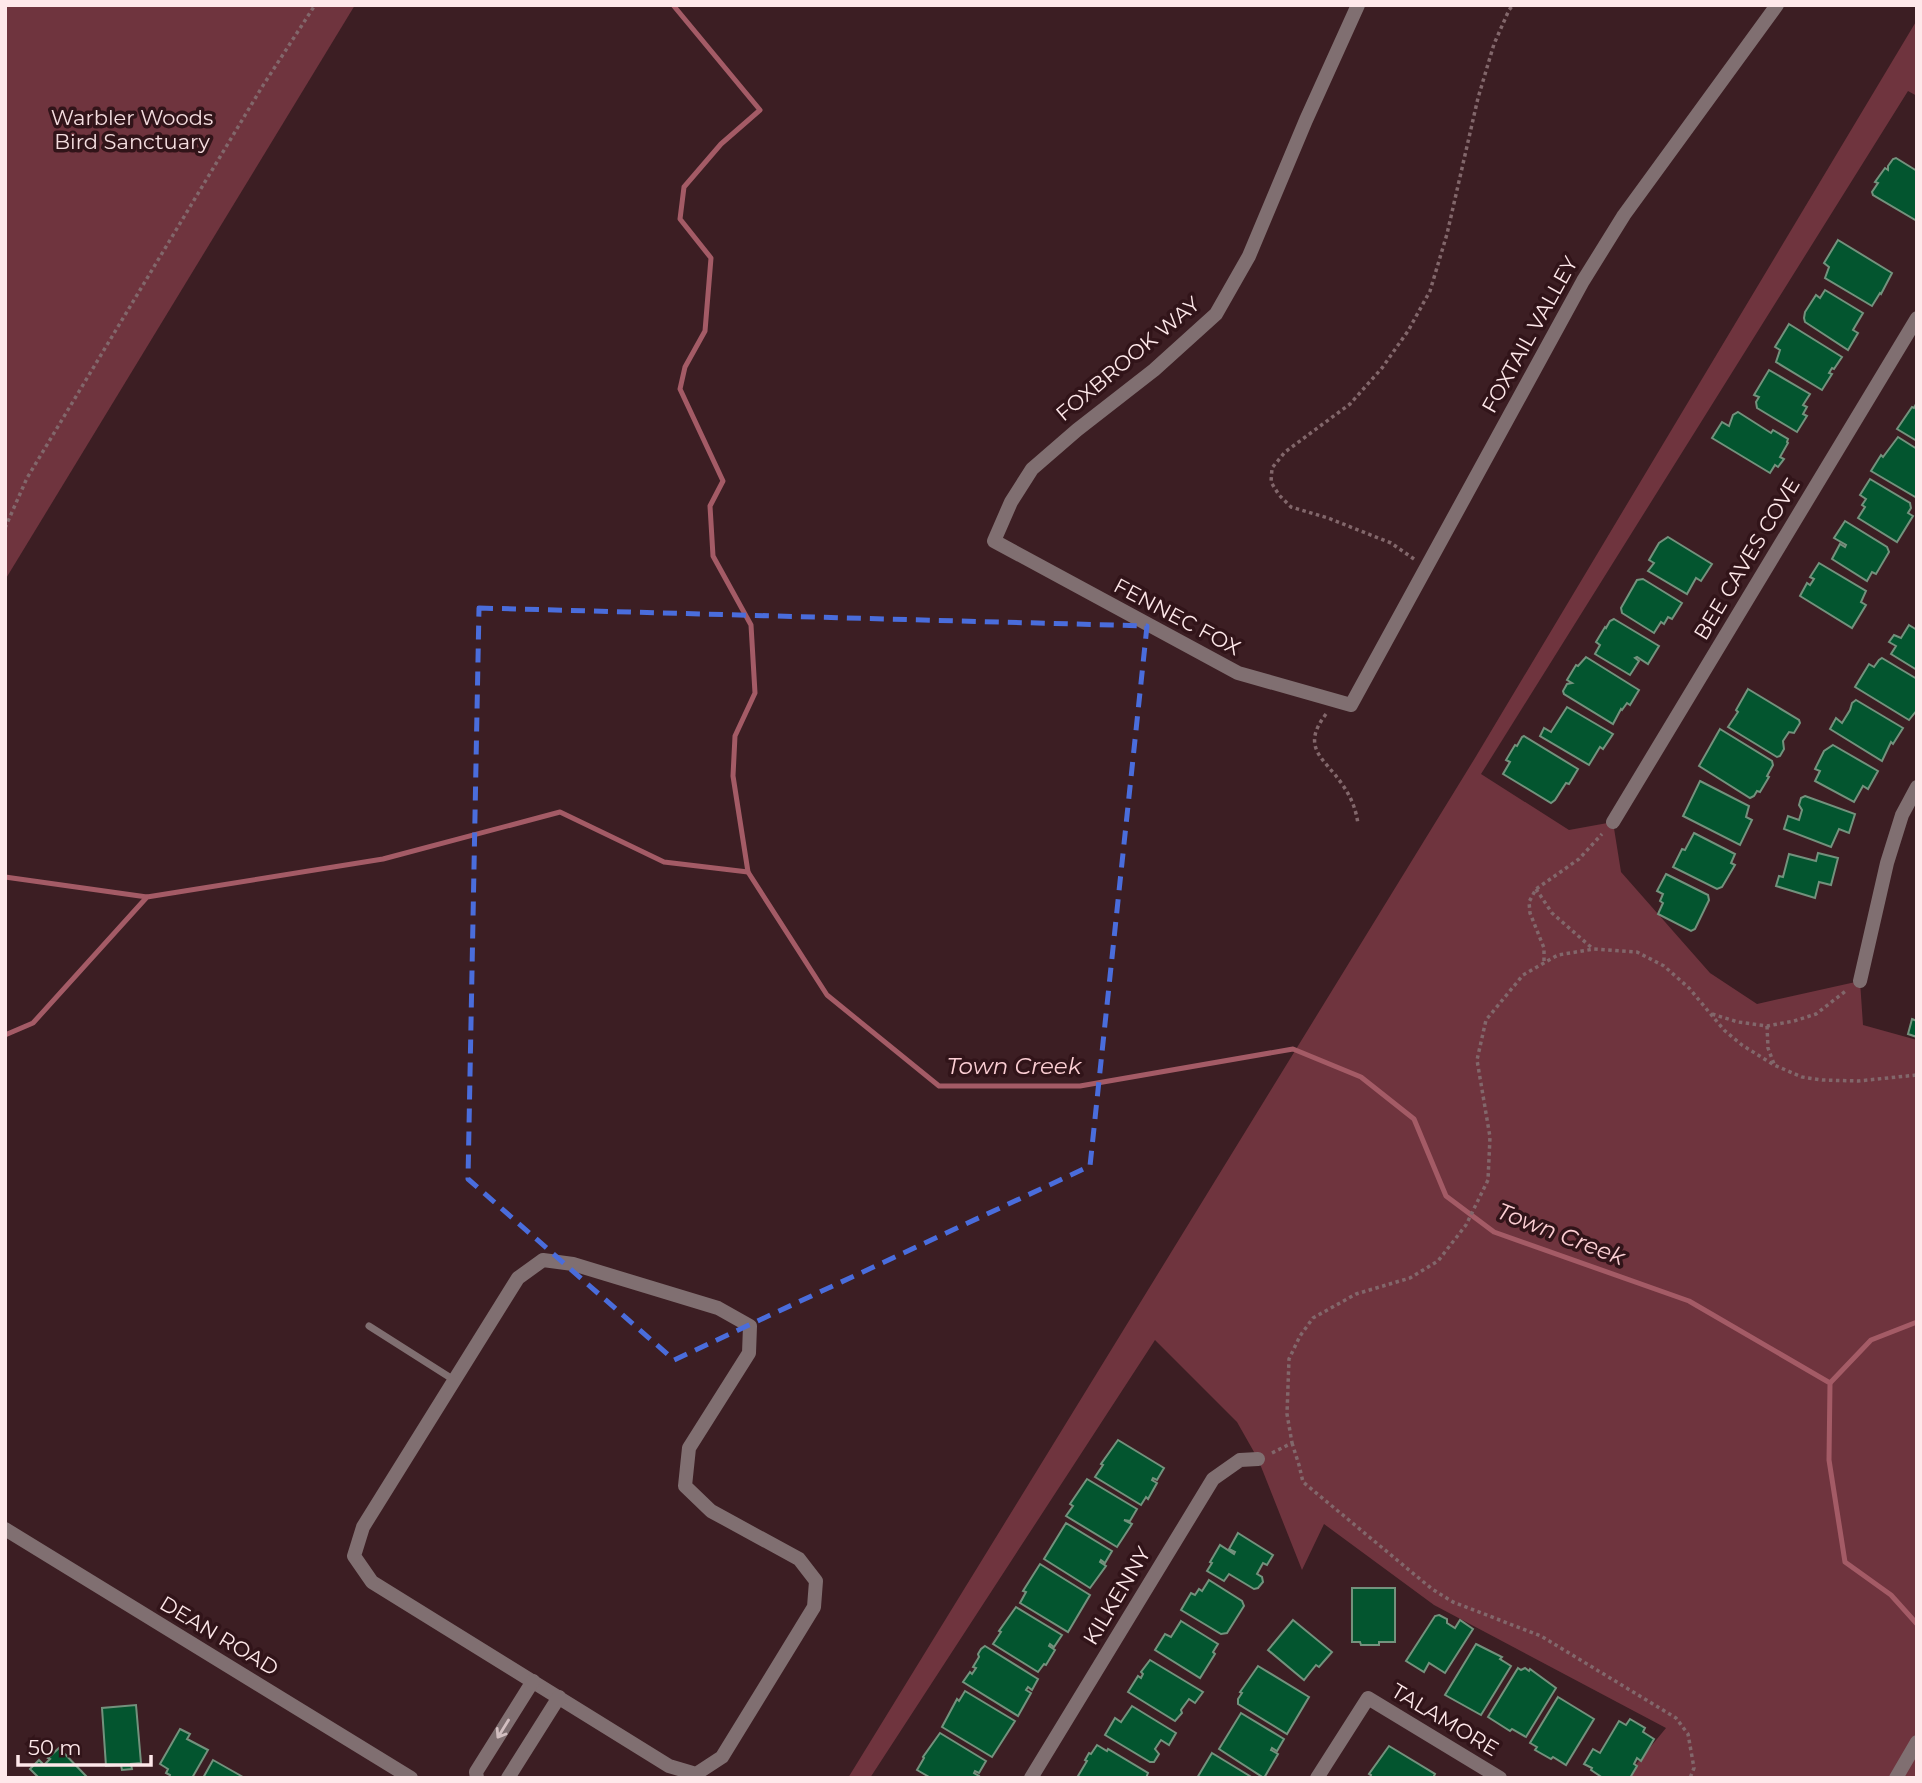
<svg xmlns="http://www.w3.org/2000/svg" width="1922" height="1783" font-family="Montserrat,sans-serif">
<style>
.green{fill:#6f343e}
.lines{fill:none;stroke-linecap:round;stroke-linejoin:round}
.stream{stroke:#a45b66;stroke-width:5}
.building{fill:#03552f;stroke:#73927d;stroke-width:2}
.path{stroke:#82676b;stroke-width:3.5;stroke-dasharray:3.5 3.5;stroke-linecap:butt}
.service{stroke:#806f71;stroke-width:7}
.minor{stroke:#806f71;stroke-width:14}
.oneway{stroke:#d2bec0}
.marked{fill:none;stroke:#4a6ddc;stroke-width:5;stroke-dasharray:14 9;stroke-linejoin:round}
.labels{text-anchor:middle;stroke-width:7;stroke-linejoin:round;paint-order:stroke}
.park-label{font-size:21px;fill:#f5dee0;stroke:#311419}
.street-label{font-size:21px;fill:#fee8ea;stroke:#311419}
.water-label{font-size:23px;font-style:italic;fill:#fccfd4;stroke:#311419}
</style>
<rect width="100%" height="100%" fill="#3c1e23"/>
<!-- green -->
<g class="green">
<path d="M5,5H355L5,580Z"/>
<path d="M1917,20V96L1908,91L1481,774L1569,830L1613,822L1621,872L1710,973L1757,1004L1860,981L1863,1025L1917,1040V1778H1625L1666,1728L1434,1605L1324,1524L1302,1570L1258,1459L1237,1422L1155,1340L870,1778H848L1475,758Z"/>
</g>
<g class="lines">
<!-- stream -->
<g class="stream">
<path d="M673,5L760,110L721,144L684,187L680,219L711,258L705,331L685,367L680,389L723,481L710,506L713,556L751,625L755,693L735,736L733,776L748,872L827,995L939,1086H1080L1293,1049L1361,1077L1414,1119L1446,1196L1494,1232L1689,1301L1830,1383L1829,1460L1845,1562L1891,1595L1917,1624"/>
<path d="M5,877L147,897"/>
<path d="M5,1035L33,1023L147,897L383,859L560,812L664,862L748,872"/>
<path d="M1830,1383L1871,1340L1917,1322"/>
</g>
</g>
<!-- building -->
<g class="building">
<path d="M1896,158L1917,171V221L1873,195L1872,192L1878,183L1875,182L1885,168L1888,170V166L1893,159Z"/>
<path d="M1838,240L1892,273L1881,294L1880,293L1872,306L1825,278L1829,267L1824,263Z"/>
<path d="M1825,290L1863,313L1853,330L1858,333L1848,350L1805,322L1804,318L1805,312L1816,295L1820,298Z"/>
<path d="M1789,324L1842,357L1834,369L1832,368L1829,373L1832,374L1822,390L1776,362L1780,350L1775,347Z"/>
<path d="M1769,370L1810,394L1803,405L1807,407L1803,414L1807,416L1797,432L1757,408L1756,402L1759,397L1754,395Z"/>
<path d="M1917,402V441L1897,429L1912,407L1914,408Z"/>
<path d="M1738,412L1771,433L1773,430L1788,439L1787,442L1788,443L1780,457L1784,459L1778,467L1775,465L1770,473L1712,438L1722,422L1729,426L1733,415Z"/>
<path d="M1898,437L1917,449V498L1871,471L1881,455L1883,457Z"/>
<path d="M1870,479L1910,503L1911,508L1908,513L1913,516L1897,542L1858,518L1865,507L1862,505L1866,499L1860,495Z"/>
<path d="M1845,521L1887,547L1889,552L1876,574L1872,572L1867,581L1832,559L1840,544L1845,547L1846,545L1834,538Z"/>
<path d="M1668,537L1712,564L1701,581L1696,578L1687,594L1648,571L1654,563L1649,560L1659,543Z"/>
<path d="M1819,563L1866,591L1861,602L1866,605L1852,628L1800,596L1807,583L1810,585L1814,579L1810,577Z"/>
<path d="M1643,579L1682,603L1672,619L1668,617L1664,624L1661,622L1654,633L1622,613L1621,608L1637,580Z"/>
<path d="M1614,619L1659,646L1648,664L1637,657L1635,658L1639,661L1630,675L1595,654L1600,645L1596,642L1605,627L1606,628L1610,621Z"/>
<path d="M1909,625L1917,630V670L1891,654L1896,646L1889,642L1894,635L1901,638Z"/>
<path d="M1586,657L1639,690L1630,705L1627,703L1622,710L1621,709L1613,724L1564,694L1563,691L1567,684L1572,683L1567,680L1576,665L1578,666Z"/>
<path d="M1882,658L1917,679V710L1909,720L1855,687L1869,664L1874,667L1879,660Z"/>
<path d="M1748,689L1799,720L1800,723L1794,733L1789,732L1783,741L1784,749L1780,756L1777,757L1728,727L1738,712L1736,710Z"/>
<path d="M1856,700L1903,728L1893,744L1891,742L1882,761L1830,729L1836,718L1842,723L1850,710L1852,703Z"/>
<path d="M1567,707L1613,734L1603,749L1600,747L1589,765L1540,736L1544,728L1551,732Z"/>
<path d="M1720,729L1772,761L1773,765L1767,776L1769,777L1760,792L1757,791L1754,796L1750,798L1699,766Z"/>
<path d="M1524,736L1578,769L1569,784L1566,783L1555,800L1551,803L1503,774L1510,762L1506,760L1515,745L1517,746L1522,737Z"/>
<path d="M1833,745L1878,771L1868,789L1863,786L1854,802L1815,781L1820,771L1815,769L1824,751Z"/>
<path d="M1700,781L1749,806L1746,817L1752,820L1740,845L1683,816Z"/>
<path d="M1805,796L1855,814L1849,833L1839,829L1831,847L1784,829L1788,816L1799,820L1802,810L1799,805L1801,798Z"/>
<path d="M1694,833L1735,854L1731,863L1735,865L1722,887L1717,889L1673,867L1682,849L1685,850Z"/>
<path d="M1818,853L1838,858L1831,885L1819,882L1815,898L1776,886L1779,876L1783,877L1789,854L1816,861Z"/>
<path d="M1666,874L1708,895L1709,900L1695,929L1691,931L1658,914L1663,903L1660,901L1663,894L1657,891Z"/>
<path d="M1912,1019L1917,1021V1037L1908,1034Z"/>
<path d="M1118,1440L1164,1468L1157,1480L1153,1478L1152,1480L1157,1483L1148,1499L1146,1497L1141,1505L1095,1477L1103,1465L1101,1464Z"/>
<path d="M1087,1479L1137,1509L1130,1521L1124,1520L1132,1524L1117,1547L1066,1516L1073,1506L1070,1504Z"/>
<path d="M1066,1523L1112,1551L1105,1563L1101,1560L1100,1562L1106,1566L1090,1588L1044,1559Z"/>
<path d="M1238,1533L1273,1555L1267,1565L1263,1563L1257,1574L1262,1577L1263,1582L1258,1588L1254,1589L1229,1574L1224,1581L1207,1571L1212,1563L1210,1562L1220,1545L1234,1554L1235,1552L1229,1549Z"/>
<path d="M1040,1564L1090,1595L1068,1632L1020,1603L1026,1592L1023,1591Z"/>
<path d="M1209,1580L1242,1601L1244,1606L1227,1633L1221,1634L1181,1610L1191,1593L1195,1595L1199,1589L1202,1591Z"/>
<path d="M1352,1588H1395V1642H1379V1645H1361L1360,1642H1352Z"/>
<path d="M1016,1607L1062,1635L1054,1647L1050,1644L1049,1646L1055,1650L1046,1665L1044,1664L1038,1672L993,1644L1001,1632L999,1631Z"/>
<path d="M1439,1615L1447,1619V1623L1455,1628L1460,1620L1473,1629L1445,1673L1429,1663L1424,1672L1406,1661L1435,1616Z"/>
<path d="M1293,1620L1332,1652L1319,1667L1316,1665L1304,1680L1268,1650Z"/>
<path d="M1181,1621L1218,1644L1213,1652L1215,1654L1200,1678L1155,1650L1165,1634L1171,1637Z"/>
<path d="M1476,1644L1502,1657L1500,1659L1511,1666L1481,1715L1445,1695Z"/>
<path d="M985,1646L1038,1679L1032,1690L1028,1687L1026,1690L1031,1693L1018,1716L963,1682L970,1672L972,1674L976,1668L973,1667L979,1657L978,1654L981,1649Z"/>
<path d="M1150,1660L1203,1692L1195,1703L1189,1699L1181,1710L1182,1713L1175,1721L1128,1692L1138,1676L1141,1678L1143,1674L1141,1672Z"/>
<path d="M1258,1666L1309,1697L1287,1734L1238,1704V1699L1242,1693L1240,1692Z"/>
<path d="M1518,1668L1521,1670L1525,1668L1529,1671L1530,1669L1556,1688L1526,1737L1512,1729L1510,1731L1488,1717Z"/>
<path d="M965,1691L1015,1721L992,1757L942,1727L957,1699L959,1701Z"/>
<path d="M1558,1697L1594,1719L1566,1765L1553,1757L1551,1759L1535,1750L1537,1747L1530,1743Z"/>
<path d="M136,1705L141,1763L131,1764L132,1769L122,1770L121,1765L106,1766L102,1708Z"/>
<path d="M1132,1706L1176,1733L1169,1745L1161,1740L1155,1749L1159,1754L1154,1762H1150L1105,1735L1115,1718L1121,1722Z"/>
<path d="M1241,1713L1284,1739L1277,1751L1272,1748L1271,1750L1278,1754L1264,1778L1219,1749Z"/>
<path d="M1630,1719L1645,1728L1643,1732L1654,1739L1641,1761L1637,1758L1634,1764L1637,1766L1630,1778H1603L1591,1770L1592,1768L1584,1764L1593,1749L1600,1753L1619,1721L1626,1725Z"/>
<path d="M180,1729L190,1734L187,1739L208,1750L192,1778H169L170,1775L166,1773L168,1769L160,1764Z"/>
<path d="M940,1733L986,1761L979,1773L975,1771L974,1773L979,1776L978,1778H931L917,1770L924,1758L923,1757Z"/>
<path d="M1097,1745L1107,1751L1108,1749L1148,1773L1146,1778H1081L1078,1776L1087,1761L1085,1760L1089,1753L1091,1754Z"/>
<path d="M1389,1746L1435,1774L1433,1778H1370L1371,1775L1369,1774Z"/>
<path d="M59,1748L88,1778H39L30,1769L39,1760L44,1765L50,1759L48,1758Z"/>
<path d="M1212,1753L1253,1778H1197Z"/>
<path d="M213,1760L243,1777V1778H203Z"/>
</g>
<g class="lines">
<!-- path -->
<g class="path">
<path d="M5,528L27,478L262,87L315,5"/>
<path d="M1414,559L1391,543L1328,518L1291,507L1279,495L1271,482L1272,468L1285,452L1350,404L1382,368L1408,331L1430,291L1447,234L1478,98L1494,44L1509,10L1513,5"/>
<path d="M1326,714C1300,748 1324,758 1342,784C1351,797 1356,809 1358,824"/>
<path d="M1536,889L1552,913L1592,948"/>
<path d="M1544,961V948L1530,913L1529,902L1536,889L1579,859L1602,834"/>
<path d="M1712,1014L1738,1022L1767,1026L1794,1021L1816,1014L1847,990"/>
<path d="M1767,1026L1768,1048L1774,1064"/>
<path d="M1292,1443L1299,1465L1303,1482L1432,1589L1453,1602L1541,1636L1676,1718L1688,1734L1694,1768L1690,1778"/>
<path d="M1272,1453L1292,1443L1287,1414L1289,1359L1300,1336L1313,1318L1356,1294L1410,1278L1438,1261L1466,1225L1488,1180L1490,1137L1477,1060L1486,1020L1523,975L1558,955L1594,949L1637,952L1664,966L1689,988L1724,1030L1742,1045L1774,1065L1802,1077L1822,1080L1858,1081L1917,1075"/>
</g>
<!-- service -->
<path class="service" d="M369,1326L454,1380"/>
<!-- minor -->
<g class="minor">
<path d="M1358,5L1306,120L1249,256L1216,314L1154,370L1077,430L1032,469L1011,502L994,541L1238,673L1351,705L1583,281L1624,215L1777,5"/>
<path d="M1613,822L1917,318"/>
<path d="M1860,981L1887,863L1902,815L1917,787"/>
<path d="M543,1260L573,1264L718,1308L750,1326L749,1353L689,1448L685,1486L711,1511L799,1559L816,1581L814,1607L722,1757L696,1774L669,1766L372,1582L354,1556L363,1527L518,1278Z"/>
<path d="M5,1529L411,1778"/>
<path d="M477,1778L476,1772L533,1681"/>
<path d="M508,1778L559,1697"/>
<path d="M1031,1778L1213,1479L1240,1460L1258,1459"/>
<path d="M1317,1778L1368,1698L1500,1778"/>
<path d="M1896,1778L1917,1742"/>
</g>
</g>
<!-- one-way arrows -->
<defs><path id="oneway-shaft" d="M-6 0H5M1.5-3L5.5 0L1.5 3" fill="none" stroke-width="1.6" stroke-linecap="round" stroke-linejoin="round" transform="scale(1.75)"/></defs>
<use class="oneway" href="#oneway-shaft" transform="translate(503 1729) rotate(122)"/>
<!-- marked area -->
<path class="marked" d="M479,608L1147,626L1090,1166L674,1360L468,1179Z"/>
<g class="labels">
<!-- park labels -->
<g class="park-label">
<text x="132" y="125">Warbler Woods<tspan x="132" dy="24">Bird Sanctuary</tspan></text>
</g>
<!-- street labels -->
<g class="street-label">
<text transform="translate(1530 335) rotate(-61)" y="7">FOXTAIL VALLEY</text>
<text transform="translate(1128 359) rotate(-40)" y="7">FOXBROOK WAY</text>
<text transform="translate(1747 559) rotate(-59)" y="7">BEE CAVES COVE</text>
<text transform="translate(1177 617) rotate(28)" y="7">FENNEC FOX</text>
<text transform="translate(1117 1596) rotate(-59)" y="7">KILKENNY</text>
<text transform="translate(219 1636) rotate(31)" y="7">DEAN ROAD</text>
<text transform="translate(1445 1720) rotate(31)" y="7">TALAMORE</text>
</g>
<!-- water labels -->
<g class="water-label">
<text x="1014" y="1074">Town Creek</text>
<text transform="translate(1561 1234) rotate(21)" y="8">Town Creek</text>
</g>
</g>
<!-- border -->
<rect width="1922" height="1783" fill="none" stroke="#fee8ea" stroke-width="14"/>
<!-- scale -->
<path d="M18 1755v10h133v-10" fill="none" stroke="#fee8ea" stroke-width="3.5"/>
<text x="28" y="1755" font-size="21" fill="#fee8ea" stroke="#311419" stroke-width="5" paint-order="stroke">50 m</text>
</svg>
